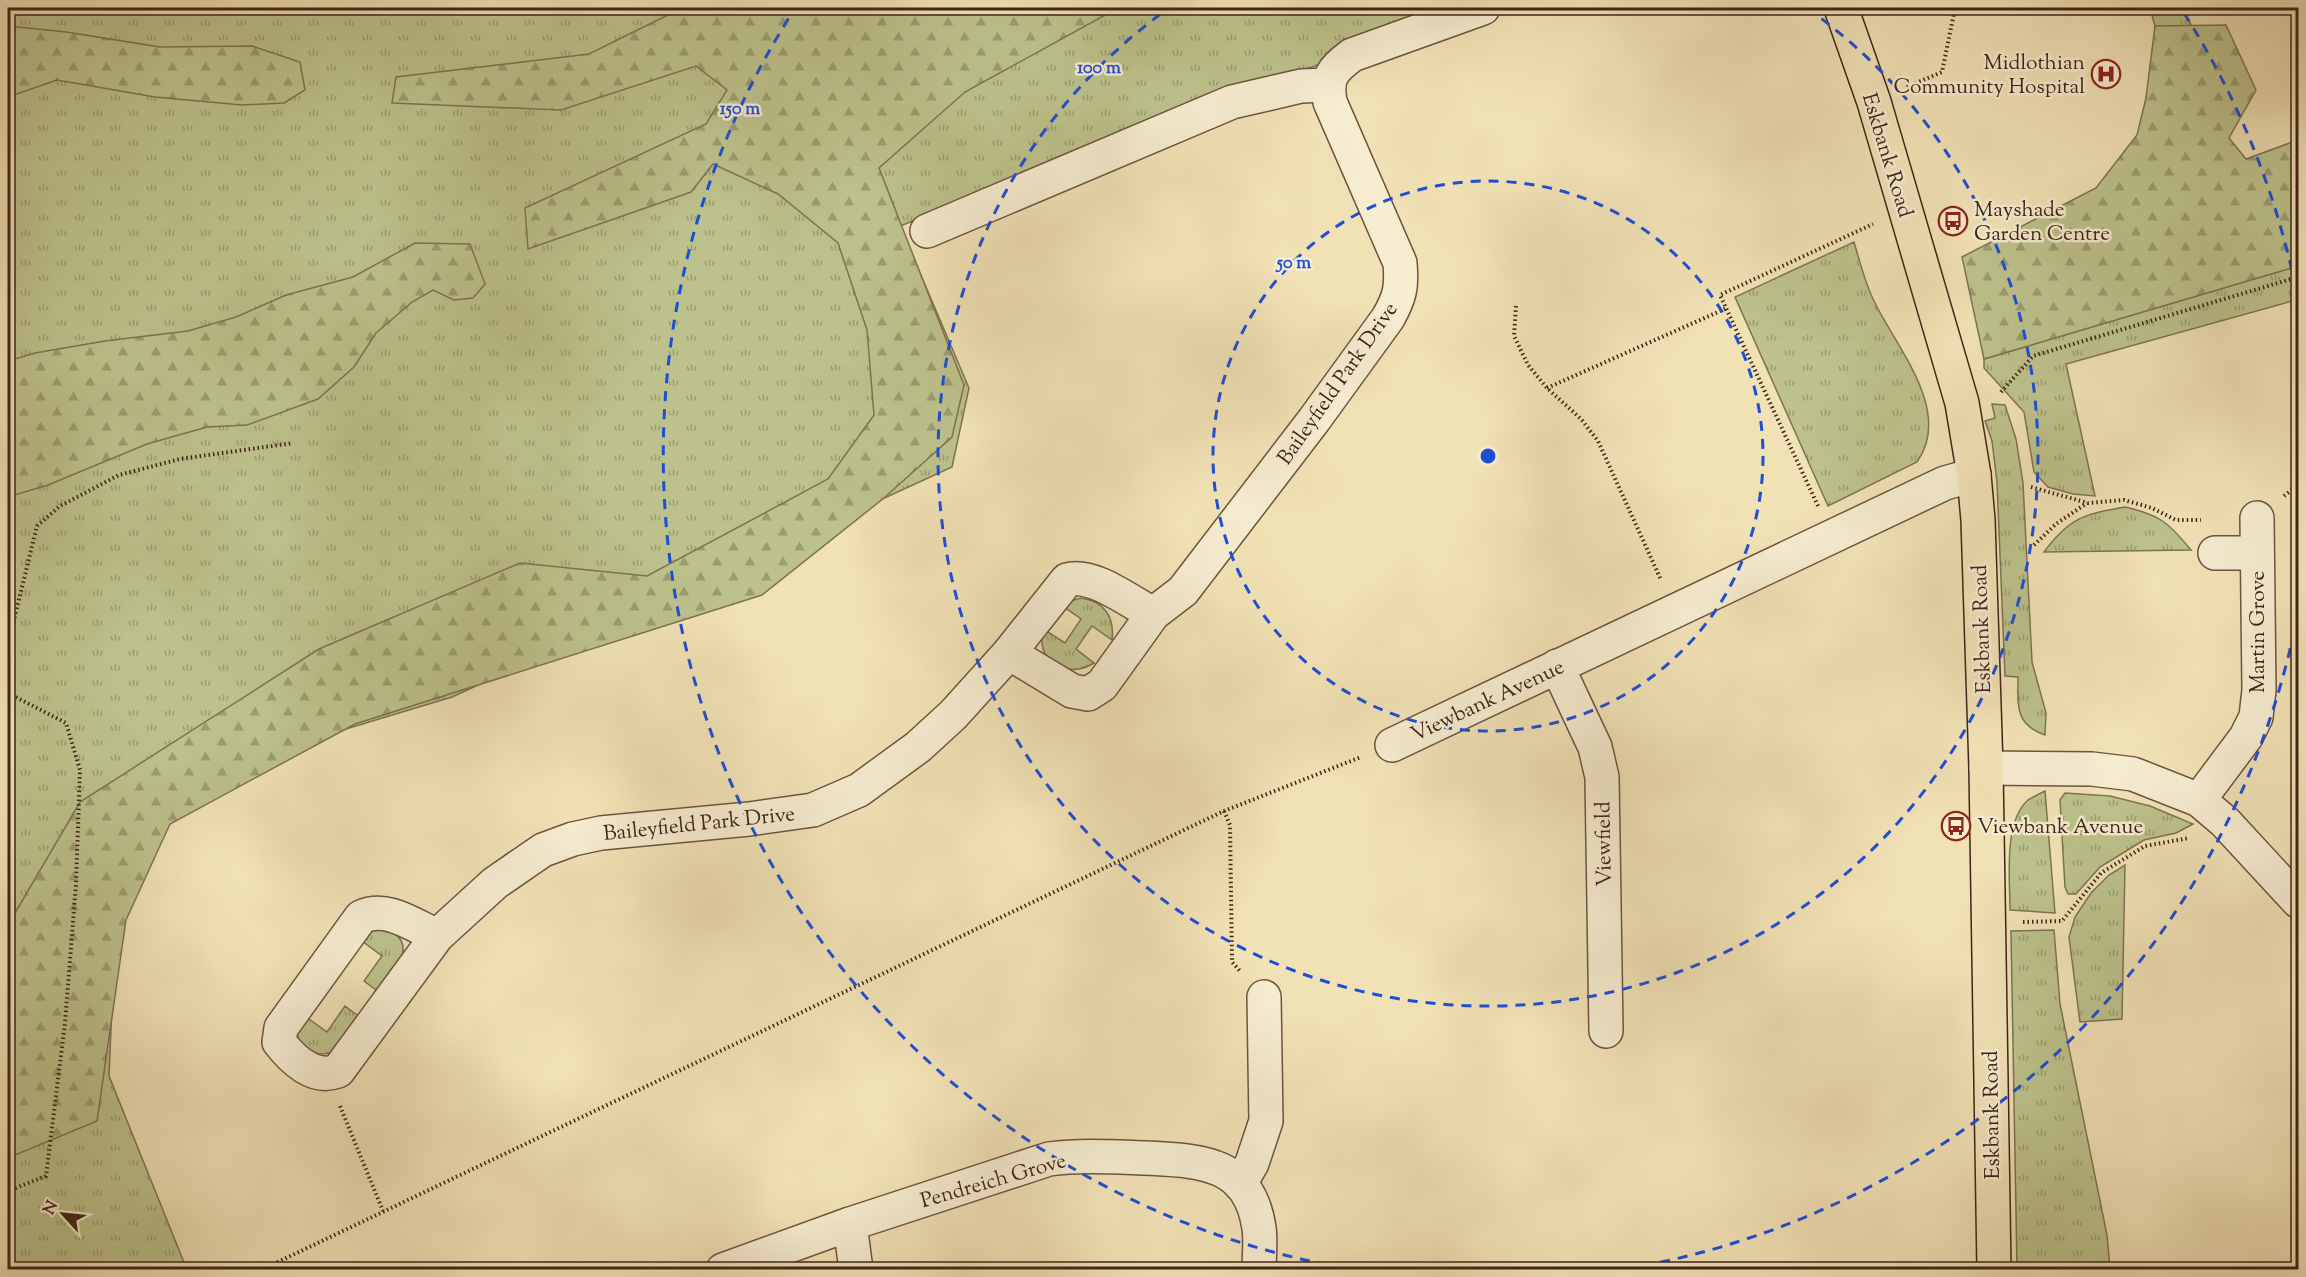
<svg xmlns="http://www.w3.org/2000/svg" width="2306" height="1277" font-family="'Sorts Mill Goudy',serif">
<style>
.grass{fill:url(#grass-tufts);stroke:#7e7352;stroke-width:1.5}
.forest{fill:url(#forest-firs);stroke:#7e7352;stroke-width:1.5}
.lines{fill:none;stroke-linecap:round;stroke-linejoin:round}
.minor-casing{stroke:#6c543f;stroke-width:36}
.major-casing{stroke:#3f2417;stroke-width:36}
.path{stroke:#3f2417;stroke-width:4;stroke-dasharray:1.5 3;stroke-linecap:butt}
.minor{stroke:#f6ecd0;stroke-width:33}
.major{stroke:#f1e2b6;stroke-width:33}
.ring{fill:none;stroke:#1d4ed8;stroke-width:3;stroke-dasharray:10 8}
.labels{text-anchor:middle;stroke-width:5;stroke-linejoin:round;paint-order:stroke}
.poi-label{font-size:21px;fill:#3f2417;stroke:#f6ecd0;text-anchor:start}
.street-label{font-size:21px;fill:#3f2417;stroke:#f6ecd0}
.centre{fill:#1d4ed8;stroke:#f6ecd0;stroke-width:3}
.ring-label{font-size:18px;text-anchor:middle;font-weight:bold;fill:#1d4ed8;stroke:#f6ecd0;stroke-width:5;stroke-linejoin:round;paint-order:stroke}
</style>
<defs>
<pattern id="grass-tufts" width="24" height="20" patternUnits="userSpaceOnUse" patternTransform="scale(1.5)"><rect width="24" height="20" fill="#bdc28c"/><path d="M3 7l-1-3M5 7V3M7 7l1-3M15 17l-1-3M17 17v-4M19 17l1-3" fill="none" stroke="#9b9d71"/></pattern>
<pattern id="forest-firs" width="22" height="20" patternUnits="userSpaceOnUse" patternTransform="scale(1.5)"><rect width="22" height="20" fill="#bdc28c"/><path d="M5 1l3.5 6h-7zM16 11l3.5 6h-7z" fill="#9b9d71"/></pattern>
</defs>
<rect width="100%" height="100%" fill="#f1e2b6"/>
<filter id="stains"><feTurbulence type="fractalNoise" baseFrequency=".00333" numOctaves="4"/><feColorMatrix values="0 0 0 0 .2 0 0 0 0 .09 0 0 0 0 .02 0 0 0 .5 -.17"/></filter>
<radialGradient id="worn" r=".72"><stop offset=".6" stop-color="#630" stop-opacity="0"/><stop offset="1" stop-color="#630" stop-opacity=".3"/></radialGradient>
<!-- grass -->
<g class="grass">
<path d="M8,8H1465L900,226L969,388L952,467L452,697L121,797L109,1076L187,1270L8,1269Z"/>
<path d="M2150,8H2183L2192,27L2155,26Z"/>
<path d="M1854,242C1860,262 1865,284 1875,303C1897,348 1953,412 1917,462L1828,506L1735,297Z"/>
<path d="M2298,266V305L2296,300L2066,364L2095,496L2073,494L2048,487L2034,472L2024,412L1984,368V359Z"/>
<path d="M1992,404L2005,405L2016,439L2023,483L2032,662L2046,713L2045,735C2014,724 2018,705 2018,677L2005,676L1997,482L1992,441L1985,421L1995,418Z"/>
<path d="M2125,507C2160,515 2168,522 2191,550L2044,552C2069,518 2084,514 2125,507Z"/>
<path d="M1081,598C1104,601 1115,617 1112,640L1092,626L1076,649L1094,663C1066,680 1035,662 1043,629L1065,643L1081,619L1060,604Z"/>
<path d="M2045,791L2055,913L2010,910C2010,880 2003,822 2028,800C2033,797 2039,794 2045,791Z"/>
<path d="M2065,793L2110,796L2150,806L2193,824L2176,833L2144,840L2100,867L2076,894H2068L2065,887L2060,800Z"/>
<path d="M2125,865L2122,1019L2080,1022L2069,937L2075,917L2091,893L2109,875Z"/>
<path d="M374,927C379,929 388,929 392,932C419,947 390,977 379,992L364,981L382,956L358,938Z"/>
<path d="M2054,930L2060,1004L2107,1235L2110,1269H2017L2011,931Z"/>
<path d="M345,1006L361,1018C353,1027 344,1045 334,1051C321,1059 298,1049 297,1032C297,1027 301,1019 302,1014L327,1032Z"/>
</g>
<!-- forest -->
<g class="forest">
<path d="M682,8H1118L965,92L879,168L964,385L952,437L884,498L762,595L355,724L170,824L126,920L97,1121L8,1158V925L80,802L319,649L520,563L647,576L828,479L874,415L867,330L838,243L778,194L713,164L691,192L528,249L525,208L706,124L727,90L696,66L561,110L392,103L396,77L589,54Z"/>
<path d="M2226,25L2256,90L2229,138L2246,159L2298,140V266L1984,359L1962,257L2096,188L2137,135L2146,98L2155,26Z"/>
<path d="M8,26L66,32L160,47L252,46L300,62L305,90L284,103L242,105L155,97L57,80L8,97Z"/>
<path d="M415,243L470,244L485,284L473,298L454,300L433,290L412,302L376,333L354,367L318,399L247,425L207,427L147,444L48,485L8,497V361L35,353L105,341L188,331L236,317L286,295L353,277Z"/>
</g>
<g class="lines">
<!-- minor casing -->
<g class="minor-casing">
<g id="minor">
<path d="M927,231L1232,102L1301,86L1327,85"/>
<path d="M2215,553H2257"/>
<path d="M1009,653L1072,691L1088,694L1102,685L1153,614L1183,591L1314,420L1388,318C1400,297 1402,287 1400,263L1330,102C1326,77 1332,70 1352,55L1483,8"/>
<path d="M1557,666L1595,747L1602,777L1606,1031"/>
<path d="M1392,745L1945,483L1974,475"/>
<path d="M1986,768L2092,769L2133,774L2199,800L2225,822L2298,901"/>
<path d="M2199,800L2246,737L2256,717L2259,690L2257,518"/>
<path d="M437,936C413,925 387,905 361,917L281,1028L279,1042C293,1060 314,1080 338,1071L437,936L495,883L543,850L573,839L601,833L749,819L813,810L859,790L918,747L953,715L1009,653L1067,580C1092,572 1130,602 1153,614"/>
<path d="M1240,1184L1252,1163L1266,1121L1264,997"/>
<path d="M850,1224L856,1270"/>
<path d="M723,1270L850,1224L1049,1159C1082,1155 1114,1157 1146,1158C1200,1161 1249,1161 1259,1228C1261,1241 1259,1256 1259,1270"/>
</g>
</g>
<!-- major casing -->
<g class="major-casing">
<path id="major" d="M1841,8L1874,102L1962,403L1974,475L1978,520L1986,768L1994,1270"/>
</g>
<!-- path -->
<g class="path">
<path d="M1907,87L1942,72L1955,8"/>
<path d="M1516,306L1514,336L1528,365L1547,388L1581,419L1598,441L1661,580"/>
<path d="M1547,388L1727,308"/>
<path d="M2001,392L2033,356L2298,277"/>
<path d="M2031,487L2088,503L2124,500L2152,508L2176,520H2201"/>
<path d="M2284,496L2298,485"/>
<path d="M1818,506L1720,295L1873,224"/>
<path d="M2034,545L2056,524L2087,503"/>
<path d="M8,644L37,526L60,506L119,475L180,459L293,443"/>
<path d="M8,693L66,723L80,770L76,884L65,1023L46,1176L8,1191"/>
<path d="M1224,811L1230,825L1232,962L1240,971"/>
<path d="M2023,922L2062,921L2101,873L2145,846L2189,838"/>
<path d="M340,1106L383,1211"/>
<path d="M261,1270L1224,811L1361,757"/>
</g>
<!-- minor -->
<use href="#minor" class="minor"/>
<!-- major -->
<use href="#major" class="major"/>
</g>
<!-- distance rings -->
<g class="ring">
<circle cx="1488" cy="456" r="275"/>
<path d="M1807 8A550 550 0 1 1 1169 8"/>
<path d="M2298 613A825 825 0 0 1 1631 1268M1345 1268A825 825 0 0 1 792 13M2184 13A825 825 0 0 1 2298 299"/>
</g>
<!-- icons -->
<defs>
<g id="hospital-ring" transform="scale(1.5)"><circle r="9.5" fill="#f6ecd0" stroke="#8f2418" stroke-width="1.5"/><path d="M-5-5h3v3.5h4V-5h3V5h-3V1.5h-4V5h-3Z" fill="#8f2418"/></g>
<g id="bus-ring" transform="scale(1.5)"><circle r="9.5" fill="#f6ecd0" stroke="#8f2418" stroke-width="1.5"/><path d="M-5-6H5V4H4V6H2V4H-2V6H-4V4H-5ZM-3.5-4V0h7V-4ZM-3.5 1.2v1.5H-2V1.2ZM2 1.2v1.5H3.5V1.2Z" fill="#8f2418"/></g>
</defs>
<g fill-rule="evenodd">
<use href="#hospital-ring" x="2106" y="74"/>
<use href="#bus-ring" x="1953" y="221"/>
<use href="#bus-ring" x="1956" y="826"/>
</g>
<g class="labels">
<!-- poi labels -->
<g class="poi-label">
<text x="2085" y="69" text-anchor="end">Midlothian<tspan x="2085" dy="24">Community Hospital</tspan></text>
<text x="1974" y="216">Mayshade<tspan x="1974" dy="24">Garden Centre</tspan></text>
<text x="1977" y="833">Viewbank Avenue</text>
</g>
<!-- street labels -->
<g class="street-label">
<text transform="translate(1888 155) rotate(73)" y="7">Eskbank Road</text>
<text transform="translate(1337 383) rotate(-55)" y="7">Baileyfield Park Drive</text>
<text transform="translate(1981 629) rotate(-92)" y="7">Eskbank Road</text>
<text transform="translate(2257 632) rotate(-90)" y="7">Martin Grove</text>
<text transform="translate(1487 700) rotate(-25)" y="7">Viewbank Avenue</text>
<text transform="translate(699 823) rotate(-6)" y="7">Baileyfield Park Drive</text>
<text transform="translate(1603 844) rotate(-91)" y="7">Viewfield</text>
<text transform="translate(1991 1115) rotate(-91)" y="7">Eskbank Road</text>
<text transform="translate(993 1180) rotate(-16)" y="7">Pendreich Grove</text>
</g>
</g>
<circle cx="1488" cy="456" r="9" class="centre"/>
<g class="ring-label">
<text x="1099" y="73">100 m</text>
<text x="740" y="114">150 m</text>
<text x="1294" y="268">50 m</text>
</g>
<!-- margin -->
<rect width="2306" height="1277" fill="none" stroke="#f1e2b6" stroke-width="30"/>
<rect x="9" y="9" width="2288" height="1259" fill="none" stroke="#3f2417" stroke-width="3"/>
<rect x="15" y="15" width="2276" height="1247" fill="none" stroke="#3f2417" stroke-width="1.5"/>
<!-- north arrow -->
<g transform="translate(63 1214) rotate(297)" stroke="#f6ecd0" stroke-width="4.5" paint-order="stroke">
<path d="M0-4.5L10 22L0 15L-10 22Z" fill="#3f2417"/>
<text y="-9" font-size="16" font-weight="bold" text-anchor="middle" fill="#3f2417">N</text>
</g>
<rect width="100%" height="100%" filter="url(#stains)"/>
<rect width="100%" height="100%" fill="url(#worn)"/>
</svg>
